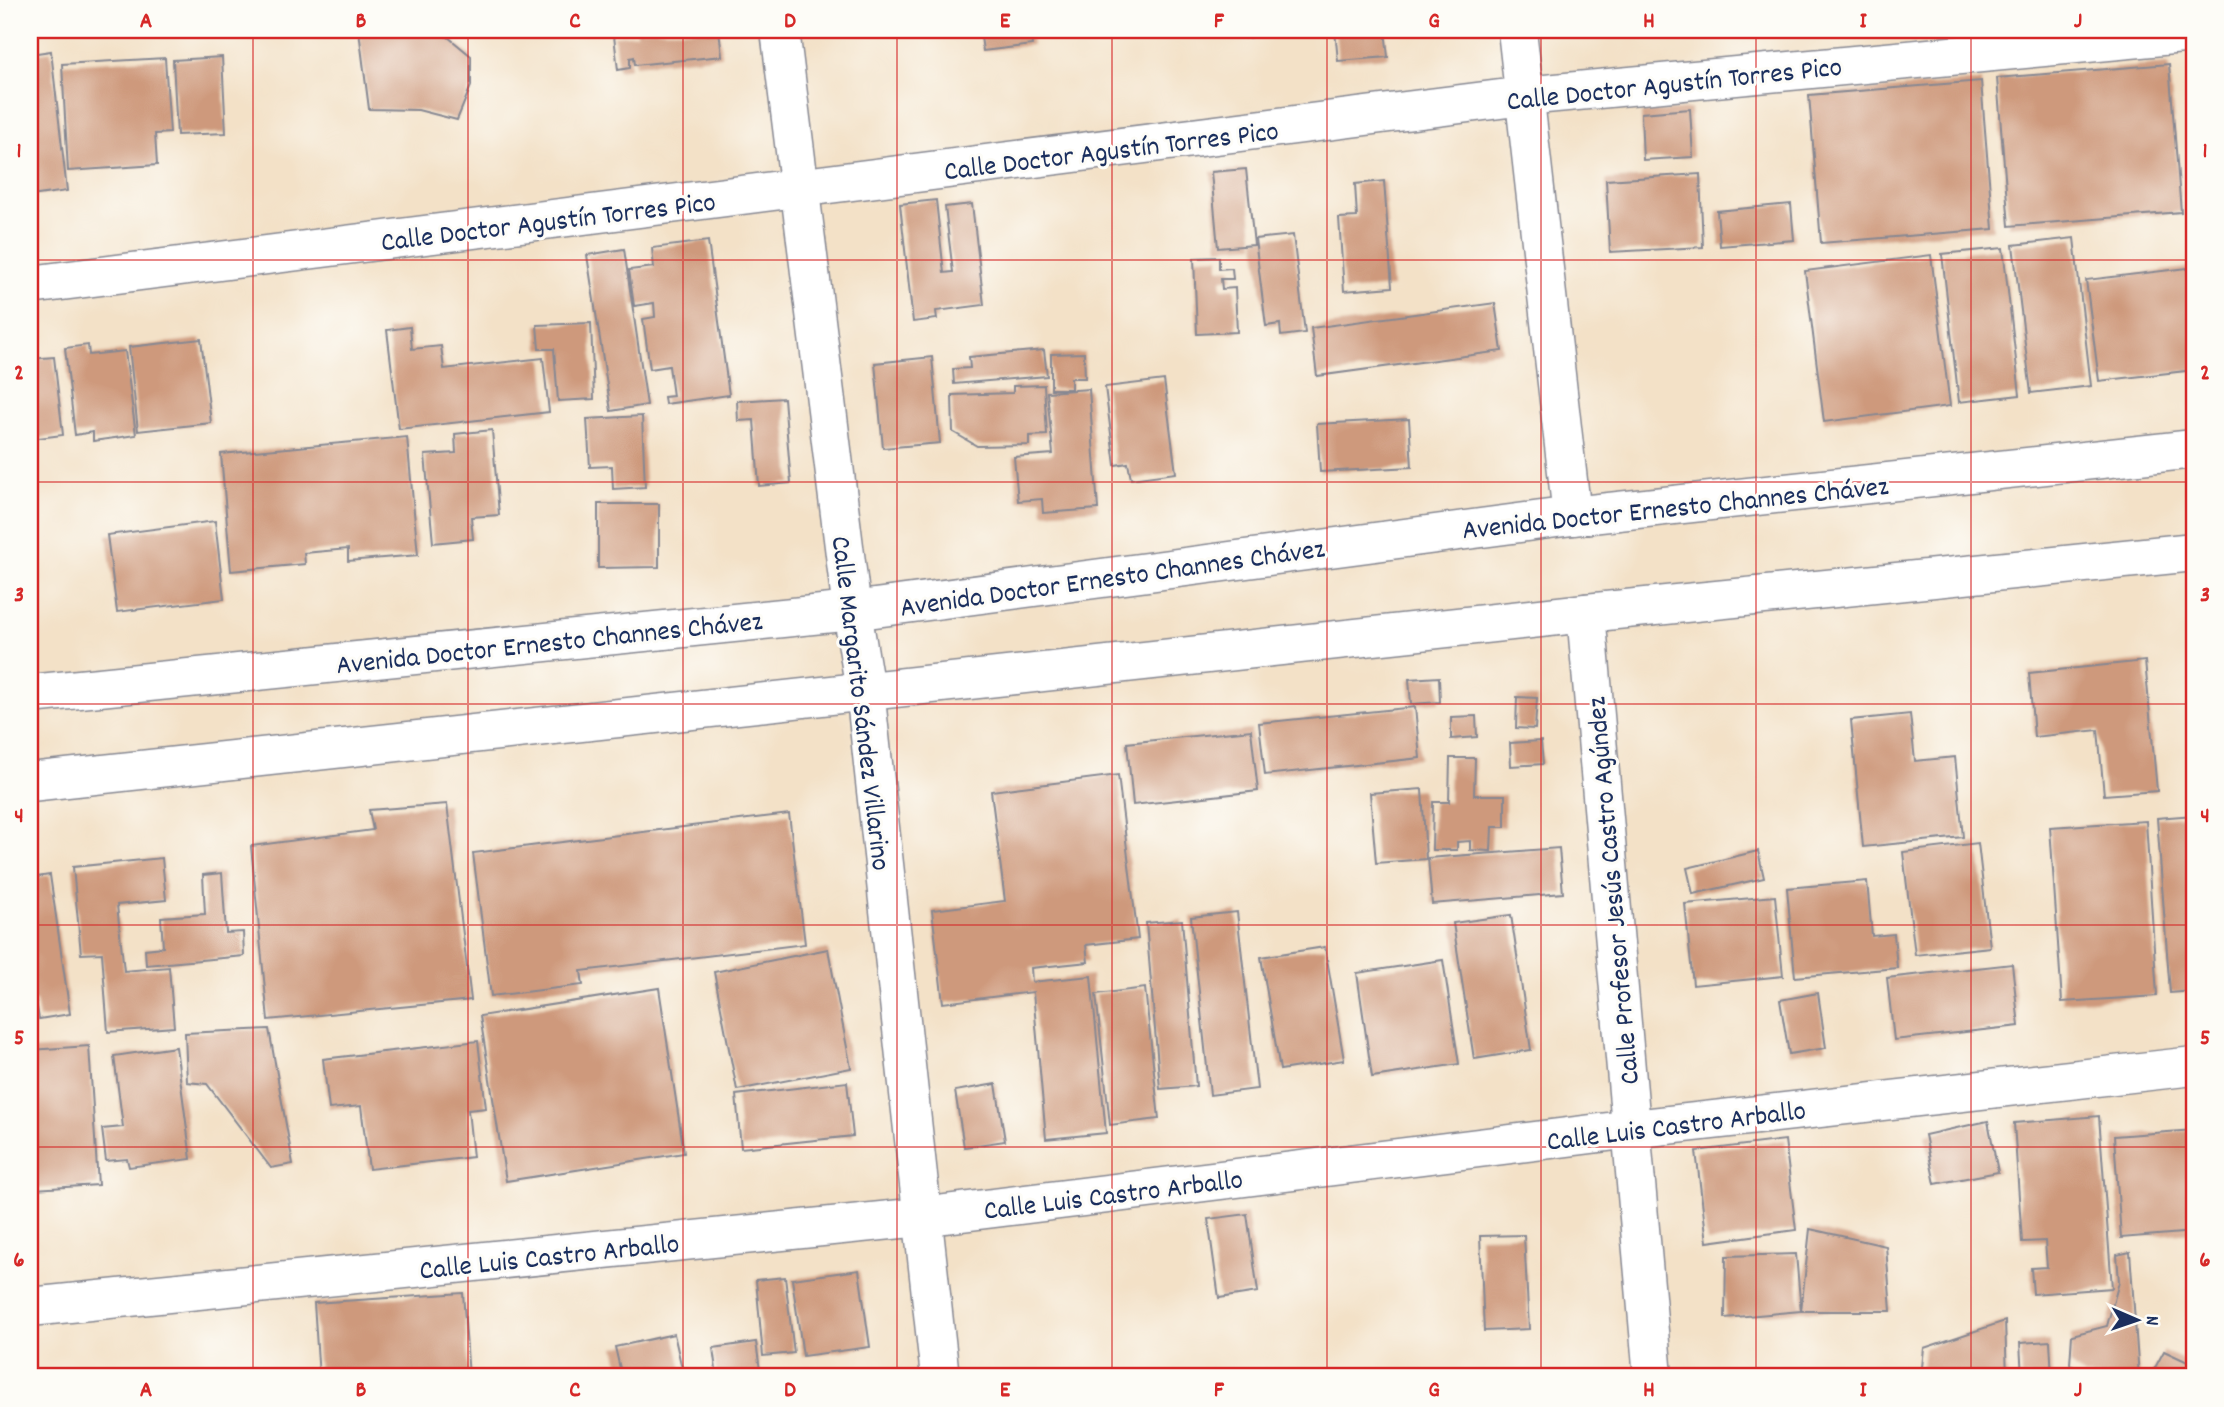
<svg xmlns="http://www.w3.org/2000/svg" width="2224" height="1407" font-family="Dekko,sans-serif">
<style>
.building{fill:#ce997c}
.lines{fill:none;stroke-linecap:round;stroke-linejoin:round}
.street-casing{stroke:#878892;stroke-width:41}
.secondary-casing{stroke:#878892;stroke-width:41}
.street{stroke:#fff;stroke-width:38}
.secondary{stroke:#fff;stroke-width:38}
.grid{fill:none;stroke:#d62828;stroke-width:2;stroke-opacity:0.55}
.labels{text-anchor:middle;stroke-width:6;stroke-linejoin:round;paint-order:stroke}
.street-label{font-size:28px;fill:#1b2f5e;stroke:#fdfcf7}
.neatline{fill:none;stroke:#d62828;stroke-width:2.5}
.grid-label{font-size:23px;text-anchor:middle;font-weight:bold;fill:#d62828}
</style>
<rect width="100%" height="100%" fill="#fdfcf7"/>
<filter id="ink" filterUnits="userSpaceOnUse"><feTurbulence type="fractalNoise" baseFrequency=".0143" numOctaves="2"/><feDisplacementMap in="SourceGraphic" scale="14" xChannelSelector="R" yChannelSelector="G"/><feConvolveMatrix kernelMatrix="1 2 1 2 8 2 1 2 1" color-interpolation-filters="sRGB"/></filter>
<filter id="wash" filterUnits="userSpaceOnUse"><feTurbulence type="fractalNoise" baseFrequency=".00686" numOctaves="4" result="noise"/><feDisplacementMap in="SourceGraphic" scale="28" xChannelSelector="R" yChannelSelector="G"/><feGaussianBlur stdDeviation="1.57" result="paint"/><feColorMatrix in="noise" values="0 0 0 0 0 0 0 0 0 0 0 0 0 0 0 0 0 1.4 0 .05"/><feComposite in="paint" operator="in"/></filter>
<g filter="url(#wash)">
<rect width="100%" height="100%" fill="#f3e1c7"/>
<g id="blocks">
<!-- building -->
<g class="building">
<path d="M425,30L448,37L471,56V86L457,120L418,110L369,109L359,31Z"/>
<path d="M636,30H719L722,56L635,65L634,57L630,58V68L618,70L614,36L637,34Z"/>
<path d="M907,30H926L927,33L908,35Z"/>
<path d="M970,30H1030L1032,45L983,51L981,37H971Z"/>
<path d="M1245,30H1291V31L1246,38Z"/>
<path d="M1335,30H1385L1388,57L1338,61Z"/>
<path d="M51,51L67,191L30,196V54Z"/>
<path d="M222,57L226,133L177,135L173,60Z"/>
<path d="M165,58L170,133L155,134L157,165L68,171L62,64Z"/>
<path d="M2169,64L2181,212L2009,226L1997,78Z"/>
<path d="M1981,81L1993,229L1821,243L1809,95Z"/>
<path d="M1690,109L1693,157L1643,160L1641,113Z"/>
<path d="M1246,169L1254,245L1218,248L1211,172Z"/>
<path d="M1700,174L1703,247L1610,252L1606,180Z"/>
<path d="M1384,181L1392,287L1344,291L1339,218L1357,217L1355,184Z"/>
<path d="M936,200L944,273L953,272L945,207L972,204L984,305L936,311L937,319L913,322L900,204Z"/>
<path d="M1791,204L1794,240L1720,246L1717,211Z"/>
<path d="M1293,235L1305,333L1281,336L1280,324L1266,326L1255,239Z"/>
<path d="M2074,238L2091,386L2031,393L2013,245Z"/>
<path d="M708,241L729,395L665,404L664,397L673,396L669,366L650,369L643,319L655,317L654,303L634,306L629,270L654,267L652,248Z"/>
<path d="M2003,248L2020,395L1959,402L1942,254Z"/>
<path d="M624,249L647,405L611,411L587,255Z"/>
<path d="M1931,255L1950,406L1824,422L1805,271Z"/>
<path d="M1219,257V269L1232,268L1233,279H1221L1222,289L1235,288L1237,332L1197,334L1194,258Z"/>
<path d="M2187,268L2194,327V370L2099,381L2086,280Z"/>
<path d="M1495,303L1502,351L1317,376L1311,328Z"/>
<path d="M591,323L594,399L558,401L554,349H539L537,325Z"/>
<path d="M410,327L412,349L441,346L444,369L543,358L549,412L399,429L387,330Z"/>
<path d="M201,339L211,423L138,431L129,347Z"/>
<path d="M88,345L89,355L125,351L136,435L93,441V432L75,435L65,348Z"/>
<path d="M1044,350L1047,376L954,384L953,369L970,368L969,357Z"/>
<path d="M1084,353L1085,378H1071V389H1051V354Z"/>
<path d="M54,357L63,435L30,439V359Z"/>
<path d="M932,357L940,443L883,448L875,363Z"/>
<path d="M1164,380L1176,473L1131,479L1128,463L1115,465L1105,387Z"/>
<path d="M1044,385L1047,435L1029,436V445L977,446L953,432L952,395L1013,393V386Z"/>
<path d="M1089,389L1098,509L1043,513L1042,499L1018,501L1014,457L1053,454L1047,392Z"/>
<path d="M784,398L791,483L759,486L754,420L738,421L737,401Z"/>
<path d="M642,416L645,487L613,489L612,466L590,467L587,419Z"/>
<path d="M1409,419L1412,467L1320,472L1317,424Z"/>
<path d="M492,430L499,515L471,517L473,539L433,543L425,455L456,453L455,434Z"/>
<path d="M407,437L418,555L348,561V549L304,553L305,564L231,571L221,454Z"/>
<path d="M598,504H659V567L598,568Z"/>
<path d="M215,521L224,599L117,612L107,535Z"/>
<path d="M2194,636V663H2192L2190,637Z"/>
<path d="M2145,661L2157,791L2104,795L2098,730L2034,737L2029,673Z"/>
<path d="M1439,677L1440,702L1411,704L1409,679Z"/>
<path d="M1517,697L1537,698L1535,729L1516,728Z"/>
<path d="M1415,707L1420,758L1265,775L1259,723Z"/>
<path d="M1910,714L1915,761L1955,757L1963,837L1863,847L1851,720Z"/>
<path d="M1476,716L1477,737L1451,739V717Z"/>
<path d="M1251,730L1258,791L1133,805L1127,743Z"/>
<path d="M1541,741L1543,764L1511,766L1510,743Z"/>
<path d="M1450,758H1475L1474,795H1505V827H1492L1491,851L1470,850V841L1457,842V850H1432L1433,802H1449Z"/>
<path d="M1118,775L1138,939L1086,945L1088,962L1031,968L1032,982L1091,976L1106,1133L1046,1139L1033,992L943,1003L932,910L1005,901L991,791Z"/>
<path d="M1422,789L1426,859L1376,863L1370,793Z"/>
<path d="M447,804L471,1000L268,1020L251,846L373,830L369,810Z"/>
<path d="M789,814L805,944L581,971L583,985L491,996L473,853Z"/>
<path d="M2194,815V991L2170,993L2157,818Z"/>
<path d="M2146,821L2157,996L2062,1002L2050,827Z"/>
<path d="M1978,843L1990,947L1915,955L1903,852Z"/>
<path d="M1559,848L1563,893L1432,904L1428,858Z"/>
<path d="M1758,851L1764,878L1693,894L1687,868Z"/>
<path d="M162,858L166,900L117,905L124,971L169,967L174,1027L108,1032L102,953L81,954L73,867Z"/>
<path d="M222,873L226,933L243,932L244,956L146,965L145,949L163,947L161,917L205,914L203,875Z"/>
<path d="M50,875L70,1014L39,1019L36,1001L30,1002V878Z"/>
<path d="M1867,881L1872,936L1894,934L1897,968L1795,977L1787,888Z"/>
<path d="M1775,896L1783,976L1693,985L1685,904Z"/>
<path d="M1237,912L1257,1089L1210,1095L1191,917Z"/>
<path d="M1511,915L1531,1050L1474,1059L1453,923Z"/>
<path d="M1182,920L1196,1086L1160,1089L1146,923Z"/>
<path d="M1325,947L1344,1060L1280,1070L1261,957Z"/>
<path d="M828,949L851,1068L737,1090L714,972Z"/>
<path d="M1443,960L1459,1064L1372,1077L1357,973Z"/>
<path d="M2012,964L2019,1026L1894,1040L1887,978Z"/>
<path d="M659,988L684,1153L506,1181L480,1016Z"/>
<path d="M1145,988L1159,1119L1110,1125L1096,994Z"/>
<path d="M1818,993L1826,1048L1789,1054L1780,1000Z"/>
<path d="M269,1029L293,1164L271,1168L207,1084L187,1082L185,1033Z"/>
<path d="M478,1041L486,1108L468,1110L473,1157L369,1169L361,1106L329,1109L323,1059Z"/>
<path d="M89,1046L98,1185L34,1189L30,1112V1050Z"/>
<path d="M176,1047L191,1159L129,1167L127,1159L106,1161L102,1129L123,1127L114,1056Z"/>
<path d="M847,1082L853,1136L741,1148L736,1095Z"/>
<path d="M996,1084L1005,1141L964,1147L955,1091Z"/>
<path d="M2099,1116L2112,1288L2033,1294L2031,1268L2047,1267L2045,1241L2022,1242L2014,1123Z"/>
<path d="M1988,1121L1998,1172L1935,1184L1925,1135Z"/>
<path d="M2194,1130V1232L2121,1238L2114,1136Z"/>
<path d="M1785,1140L1796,1230L1707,1242L1696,1151Z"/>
<path d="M1247,1214L1258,1292L1219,1298L1208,1219Z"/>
<path d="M1810,1229L1886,1246L1891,1311H1801L1725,1318L1726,1256L1796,1254L1801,1311Z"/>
<path d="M1524,1235L1529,1329L1484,1331L1480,1236Z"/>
<path d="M2130,1252L2139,1377H2085L2070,1364L2072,1335L2107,1326L2119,1282L2117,1255Z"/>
<path d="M859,1270L870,1347L803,1356L792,1279Z"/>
<path d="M785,1277L794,1353L763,1356L756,1280Z"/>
<path d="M463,1293L469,1377H319L314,1303Z"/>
<path d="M2005,1321L2007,1377H1921L1924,1348Z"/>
<path d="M674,1334L684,1377H622L615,1347Z"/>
<path d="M2050,1341L2052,1377H2022L2020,1343Z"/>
<path d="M756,1342L761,1377H717L713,1348Z"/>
<path d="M2164,1351L2192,1364L2193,1377H2150Z"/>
<path d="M878,1372L879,1377H850V1376Z"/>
</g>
</g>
</g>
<g filter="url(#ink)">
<use href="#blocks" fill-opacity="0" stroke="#878892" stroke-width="2"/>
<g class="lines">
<!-- street casing -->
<g class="street-casing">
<g id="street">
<path d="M780,30L852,611L865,690L940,1377"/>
<path d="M1517,30L1572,516"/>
<path d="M30,285L1524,96L2194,33"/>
<path d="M1586,613L1653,1377"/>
<path d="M30,1307L921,1217L1632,1129L2194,1066"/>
</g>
</g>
<!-- secondary casing -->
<g class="secondary-casing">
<g id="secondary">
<path d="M30,694L852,611L1572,516L2194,449"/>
<path d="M30,782L1586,613L2194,552"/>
</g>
</g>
<!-- street -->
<use href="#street" class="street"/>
<!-- secondary -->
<use href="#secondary" class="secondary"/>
</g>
</g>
<!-- grid -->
<path class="grid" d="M253,30V1377M468,30V1377M683,30V1377M897,30V1377M1112,30V1377M1327,30V1377M1541,30V1377M1756,30V1377M1971,30V1377M30,260H2194M30,482H2194M30,704H2194M30,925H2194M30,1147H2194"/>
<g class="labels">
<!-- street labels -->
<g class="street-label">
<text transform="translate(1674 82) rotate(-6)" y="10">Calle Doctor Agustín Torres Pico</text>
<text transform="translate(1111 149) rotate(-7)" y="10">Calle Doctor Agustín Torres Pico</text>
<text transform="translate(548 220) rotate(-7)" y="10">Calle Doctor Agustín Torres Pico</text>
<text transform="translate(1675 506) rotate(-6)" y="10">Avenida Doctor Ernesto Channes Chávez</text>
<text transform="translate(1112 576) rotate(-8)" y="10">Avenida Doctor Ernesto Channes Chávez</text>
<text transform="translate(549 641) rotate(-6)" y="10">Avenida Doctor Ernesto Channes Chávez</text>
<text transform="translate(863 703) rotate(83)" y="10">Calle Margarito Sández Villarino</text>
<text transform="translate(1611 891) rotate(-95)" y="10">Calle Profesor Jesús Castro Agúndez</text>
<text transform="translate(1676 1124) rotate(-7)" y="10">Calle Luis Castro Arballo</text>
<text transform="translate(1113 1193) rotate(-7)" y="10">Calle Luis Castro Arballo</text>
<text transform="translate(549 1255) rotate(-6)" y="10">Calle Luis Castro Arballo</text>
</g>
</g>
<!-- margin -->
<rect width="2224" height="1407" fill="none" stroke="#fdfcf7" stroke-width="77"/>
<!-- north arrow -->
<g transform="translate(2137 1320) rotate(92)" stroke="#fdfcf7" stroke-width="5" paint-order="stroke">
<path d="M0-5L12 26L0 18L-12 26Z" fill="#1b2f5e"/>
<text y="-10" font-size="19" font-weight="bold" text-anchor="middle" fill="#1b2f5e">N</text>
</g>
<rect x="38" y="38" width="2148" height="1330" class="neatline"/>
<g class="grid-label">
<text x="146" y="27">A</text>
<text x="361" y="27">B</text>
<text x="575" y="27">C</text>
<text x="790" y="27">D</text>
<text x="1005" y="27">E</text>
<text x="1219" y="27">F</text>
<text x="1434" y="27">G</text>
<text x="1649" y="27">H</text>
<text x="1863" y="27">I</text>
<text x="2078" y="27">J</text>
<text x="19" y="157">1</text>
<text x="2205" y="157">1</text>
<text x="19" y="379">2</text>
<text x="2205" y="379">2</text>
<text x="19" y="601">3</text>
<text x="2205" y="601">3</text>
<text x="19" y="822">4</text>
<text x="2205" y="822">4</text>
<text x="19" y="1044">5</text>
<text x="2205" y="1044">5</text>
<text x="19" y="1266">6</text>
<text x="2205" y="1266">6</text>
<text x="146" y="1396">A</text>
<text x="361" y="1396">B</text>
<text x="575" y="1396">C</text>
<text x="790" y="1396">D</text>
<text x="1005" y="1396">E</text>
<text x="1219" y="1396">F</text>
<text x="1434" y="1396">G</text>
<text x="1649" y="1396">H</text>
<text x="1863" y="1396">I</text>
<text x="2078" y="1396">J</text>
</g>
</svg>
